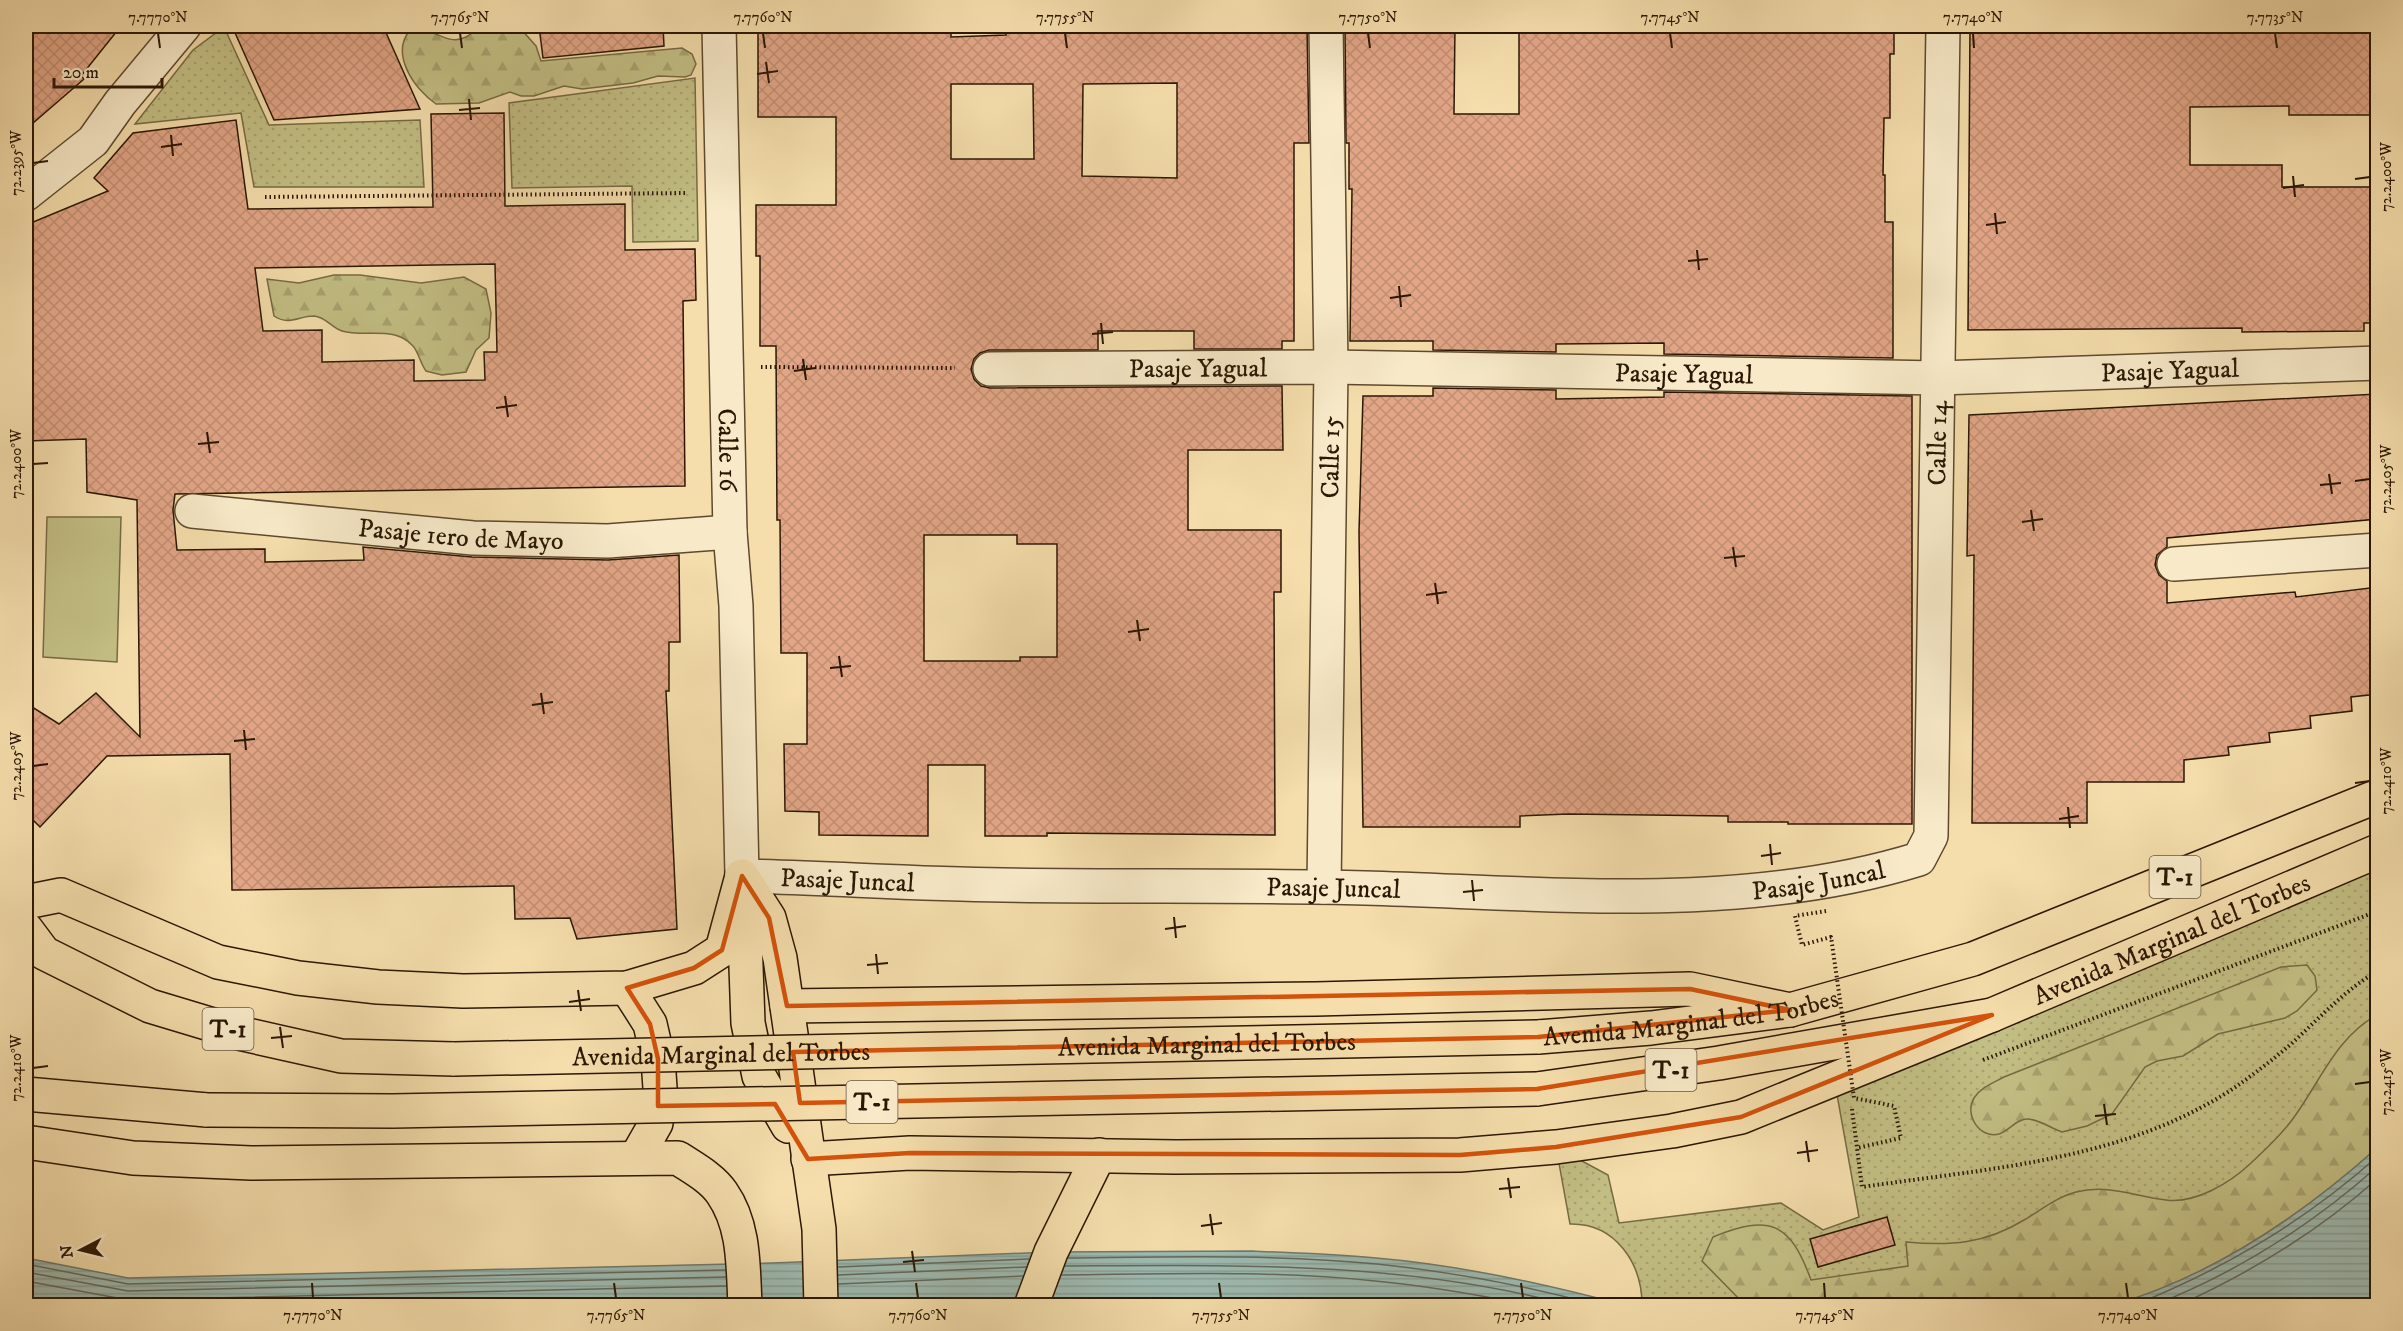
<svg xmlns="http://www.w3.org/2000/svg" width="2403" height="1331" font-family="'IM FELL DW Pica',serif">
<style>
.grass{fill:url(#grass-dots);stroke:#776b44;stroke-width:1.5}
.forest{fill:url(#forest-firs);stroke:#776b44;stroke-width:1.5}
.pitch{fill:#c3bf84;stroke:#776b44;stroke-width:1.5}
.water{fill:url(#water-rules);stroke:#70796c;stroke-width:1.5}
.lines{fill:none;stroke-linecap:round;stroke-linejoin:round}
.shore{stroke:#64695b;stroke-width:1.5}
.building{fill:url(#building-cross-hatch);stroke:#2b1704;stroke-width:1.5;fill-rule:evenodd}
.minor-casing{stroke:#5e492e;stroke-width:36}
.highway-casing{stroke:#2b1704;stroke-width:36}
.path{stroke:#2b1704;stroke-width:4;stroke-dasharray:1.5 3;stroke-linecap:butt}
.minor{stroke:#f8eac9;stroke-width:33}
.highway{stroke:#f5deac;stroke-width:33}
.highway-bridge-casing{stroke:#2b1704;stroke-width:36;stroke-linecap:butt}
.path-bridge{stroke:#2b1704;stroke-width:4;stroke-dasharray:1.5 3;stroke-linecap:butt}
.highway-bridge{stroke:#f5deac;stroke-width:33}
.marked{fill:none;stroke:#d5520b;stroke-width:4.5;stroke-linejoin:round}
.ticks{fill:none;stroke:#2b1704;stroke-width:2}
.labels{text-anchor:middle;stroke-width:4.5;stroke-linejoin:round;paint-order:stroke}
.shield{fill:#f8eac9;stroke:#68563f;stroke-width:1.5}
.shield-label{font-size:24px;font-weight:bold;fill:#2b1704}
.street-label{font-size:26px;fill:#2b1704;stroke:#f8eac9}
.neatline{fill:none;stroke:#2b1704;stroke-width:2}
.ticks-label{font-size:15px;text-anchor:middle;fill:#2b1704}
</style>
<defs>
<pattern id="grass-dots" width="8" height="8" patternUnits="userSpaceOnUse" patternTransform="scale(1.5)"><rect width="8" height="8" fill="#c3bf84"/><path d="M2 2h.1M6 6h.1" fill="none" stroke="#a8a370" stroke-width="1.8" stroke-linecap="round"/></pattern>
<pattern id="forest-firs" width="22" height="20" patternUnits="userSpaceOnUse" patternTransform="scale(1.5)"><rect width="22" height="20" fill="#c3bf84"/><path d="M5 1l3.5 6h-7zM16 11l3.5 6h-7z" fill="#a8a370"/></pattern>
<pattern id="water-rules" width="6" height="5" patternUnits="userSpaceOnUse" patternTransform="scale(1.5)"><rect width="6" height="5" fill="#9ebbb2"/><path d="M0 2.5h6" fill="none" stroke="#88a097"/></pattern>
<pattern id="building-cross-hatch" width="8" height="8" patternUnits="userSpaceOnUse" patternTransform="scale(1.5)"><rect width="8" height="8" fill="#e2a687"/><path d="M0 0l8 8M0 8l8-8" fill="none" stroke="#c28e73"/></pattern>
</defs>
<rect width="100%" height="100%" fill="#f5deac"/>
<filter id="stains"><feTurbulence type="fractalNoise" baseFrequency=".00333" numOctaves="4"/><feColorMatrix values="0 0 0 0 .2 0 0 0 0 .09 0 0 0 0 .02 0 0 0 .5 -.17"/></filter>
<radialGradient id="worn" r=".72"><stop offset=".6" stop-color="#630" stop-opacity="0"/><stop offset="1" stop-color="#630" stop-opacity=".3"/></radialGradient>
<!-- grass -->
<g class="grass">
<path d="M224,27L269,125L420,120L424,187H254L241,113L135,124L193,50Z"/>
<path d="M695,78L698,241L633,242L632,186L512,188L509,103Z"/>
<path d="M2377,851V1148L2113,1306L1642,1305C1642,1264 1616,1223 1570,1224L1556,1147L1608,1175L1619,1223L1781,1203L1823,1230L1859,1217L1834,1078Z"/>
</g>
<!-- forest -->
<g class="forest">
<path d="M482,26L520,28L536,46L541,61L682,48L692,54L696,64L691,75L685,77L658,76L633,83L582,89L564,86L534,96H521L510,92L479,103L436,104C414,89 389,53 411,29C433,26 447,47 466,37C472,34 476,29 482,26Z"/>
<path d="M334,275H360L421,283L464,277L486,289L491,313L489,338L476,350L466,372L442,375L426,371C420,363 419,353 413,346C394,325 366,338 342,331C332,328 326,317 314,316C298,316 289,326 274,316L267,279L299,283Z"/>
<path d="M2307,965L2315,976L2317,990L2297,1011L2285,1018L2218,1034L2183,1056L2157,1061L2145,1067L2112,1114L2087,1126L2062,1132C2050,1128 2039,1119 2027,1119C2016,1119 2009,1131 1999,1134C1979,1139 1964,1114 1974,1098C1981,1087 1993,1083 2004,1077L2281,967Z"/>
<path d="M2377,1015V1148C2301,1216 2213,1276 2113,1306L1745,1305L1702,1261L1713,1237C1770,1214 1790,1222 1811,1280L1908,1266L1906,1242C1950,1246 1985,1244 2024,1220C2041,1210 2057,1197 2076,1192C2108,1184 2134,1196 2166,1200C2195,1204 2230,1183 2251,1163C2265,1150 2281,1135 2292,1120C2319,1084 2336,1037 2377,1015Z"/>
</g>
<!-- pitch -->
<path class="pitch" d="M47,517H121L117,662L43,657Z"/>
<!-- water -->
<g class="water">
<path d="M2377,1148V1305H2113C2213,1276 2301,1216 2377,1148Z"/>
<path d="M1252,1251C1294,1253 1335,1254 1376,1258C1460,1265 1542,1283 1624,1305L26,1306V1258L128,1278L772,1263L1051,1252Z"/>
</g>
<g class="lines">
<!-- shore -->
<g class="shore">
<path d="M1068,1258C1171,1257 1275,1254 1377,1264C1453,1272 1528,1286 1601,1306"/>
<path d="M26,1264L128,1284L725,1270"/>
<path d="M1065,1266C1235,1265 1407,1261 1572,1306"/>
<path d="M838,1267L1029,1259"/>
<path d="M26,1272L128,1291L726,1277"/>
<path d="M838,1275L1026,1267"/>
<path d="M1062,1275C1166,1274 1271,1270 1375,1281C1428,1286 1480,1295 1533,1306"/>
<path d="M26,1281L128,1300L726,1286"/>
<path d="M838,1284L1023,1276"/>
<path d="M2132,1306C2224,1269 2304,1222 2378,1156"/>
<path d="M2152,1306C2236,1273 2311,1226 2378,1166"/>
<path d="M2177,1306C2250,1273 2318,1232 2378,1178"/>
</g>
</g>
<!-- building -->
<g class="building">
<path d="M26,26H121L81,76L84,79L26,129Z"/>
<path d="M232,26H383L420,109L274,120Z"/>
<path d="M539,26H663L664,46L543,58Z"/>
<path d="M758,26H951V37L1006,35V26H1307L1309,143H1294V341H1282V349H1194V331H1098V350H989L980,353L974,359L971,369L974,379L981,386L990,388L1282,386L1283,450H1188V530H1281V592H1274L1275,835L1047,833V836H985V765H928V836L819,835V812L785,811L784,744H807V653H781L780,520H777L776,346H760V256H756V205H836V117H758ZM1177,83V178L1082,176L1083,84ZM951,84H1033L1034,159H951ZM924,535H1017V544H1057V657H1020V661H924Z"/>
<path d="M1345,26H1455L1454,114H1519V26H1894V54H1890V118H1884L1883,175H1885V222H1893V358L1664,354V343L1556,344V352L1433,350V341H1350L1352,189H1349V143H1346Z"/>
<path d="M1970,26H2378V115H2289V106L2190,107V165H2282V187H2378V323H2364V331L2242,332V328L1968,330Z"/>
<path d="M504,113L505,206L625,204V250L695,249L696,300L683,301L685,486L175,494L173,510L177,550L265,549V562L364,560L363,547L472,557L608,560L679,555L680,642H669V691H666L677,929L577,939L570,918L515,919L514,886L232,890L230,754L107,756L40,827L26,813V703L59,724L96,693L140,737L137,500L87,492L86,439L26,441V225L108,191L94,178L133,133L236,120L248,209L433,207L431,114ZM495,264L497,352H484L485,380L414,381V360L322,362V330L263,331L255,268Z"/>
<path d="M1433,388L1556,390V399L1664,397V392L1912,396V824H1788V822H1728V816L1568,814L1520,816V827H1363L1359,532L1363,396H1433Z"/>
<path d="M2378,394V519L2167,538V547L2157,555L2155,565L2159,575L2167,581V603L2295,592L2296,597L2378,587V694L2351,697L2352,711L2310,716L2311,728L2269,733L2270,742L2228,747L2229,755L2184,760V782H2087V823H1972L1974,555L1967,556L1969,415Z"/>
<path d="M1887,1217L1895,1245L1818,1267L1810,1239Z"/>
</g>
<g class="lines">
<!-- minor casing -->
<g class="minor-casing">
<g id="minor">
<path id="s1" d="M719,26L730,532L736,606L742,876C829,878 916,884 1003,885C1124,887 1244,885 1365,888C1548,893 1741,914 1919,859L1931,836L1943,26"/>
<path d="M26,194L93,141L120,103L184,26"/>
<path id="s2" d="M990,369L1331,367L1939,378L2378,363"/>
<path id="s3" d="M192,511L473,538L608,541L730,532"/>
<path d="M2174,564L2378,550"/>
<path id="s4" d="M1324,887L1331,367L1326,26"/>
</g>
</g>
<!-- highway casing -->
<g class="highway-casing">
<g id="highway">
<path d="M742,876L769,918L780,958L819,1229L821,1306"/>
<path d="M26,902L61,895L218,962L298,978L378,987L463,991L627,988L694,968L722,950L742,876"/>
<path d="M744,910L748,1023L759,1076L788,1126"/>
<path d="M26,929L44,953L150,1006L243,1034L341,1056L454,1059"/>
<path d="M627,988L650,1024L658,1059L660,1088L656,1123L636,1158"/>
<path d="M787,1006L1316,999L1690,989L1790,1010"/>
<path id="s5" d="M1538,1037L1651,1028L1790,1010L1973,959L2378,796"/>
<path id="s6" d="M1537,1089L1719,1063L1992,1015L2378,851"/>
<path d="M26,1094L207,1110"/>
<path d="M26,1142L133,1158L251,1163L678,1158C693,1168 712,1178 722,1193C745,1226 743,1267 745,1306"/>
<path d="M808,1159L910,1153L1176,1157L1460,1155L1556,1147L1672,1131L1741,1117L1992,1015"/>
<path d="M1031,1306L1051,1252L1099,1155"/>
</g>
</g>
<!-- path -->
<g class="path">
<path d="M265,197L687,193"/>
<path d="M761,367L955,368"/>
<path d="M1983,1060L2378,911"/>
<path d="M1852,1109L1862,1187C1990,1168 2126,1161 2237,1086C2255,1073 2274,1059 2291,1044C2319,1019 2344,990 2378,971"/>
</g>
<!-- minor -->
<use href="#minor" class="minor"/>
<!-- highway -->
<use href="#highway" class="highway"/>
<!-- highway-bridge casing -->
<g class="highway-bridge-casing">
<g id="highway-bridge">
<path id="s7" d="M454,1059L1538,1037"/>
<path d="M207,1110L393,1111L1537,1089"/>
</g>
</g>
<!-- path-bridge -->
<path class="path-bridge" d="M1826,911L1795,916L1802,945L1831,937L1854,1098L1894,1106L1901,1138L1857,1148"/>
<!-- highway-bridge -->
<use href="#highway-bridge" class="highway-bridge"/>
</g>
<!-- marked area -->
<path class="marked" d="M742,876L769,918L787,1006L1690,989L1790,1010L1538,1037L793,1052L800,1103L1537,1089L1992,1015L1741,1117L1556,1147L1460,1155L910,1153L808,1159L775,1104L658,1106V1059L650,1024L627,988L694,968L722,950Z"/>
<!-- ticks -->
<path class="ticks" d="M158,33L160,48M460,33L462,48M763,33L765,48M1065,33L1067,48M1368,33L1370,48M1670,33L1672,48M1973,33L1974,48M2275,33L2277,48M766,62L769,83M757,74L778,71M469,99L471,120M459,110L480,108M171,135L173,156M161,147L182,144M33,163L48,161M2293,176L2295,197M2355,179L2370,177M2283,188L2304,185M1995,213L1997,234M1986,225L2006,222M1697,250L1699,270M1688,261L1708,259M1399,286L1401,307M1390,298L1411,295M1101,323L1103,344M1092,334L1113,332M803,359L806,380M794,371L815,368M505,396L508,417M496,408L517,405M207,432L210,453M198,444L219,442M33,464L48,463M2329,474L2332,494M2355,481L2370,479M2320,485L2341,483M2031,510L2034,531M2022,522L2043,519M1733,547L1736,567M1724,558L1745,556M1435,583L1438,604M1426,595L1447,592M1137,620L1140,641M1128,632L1149,629M839,656L842,677M830,668L851,666M541,693L544,714M532,705L553,702M244,730L246,750M234,741L255,739M33,766L48,764M2355,783L2370,781M2068,807L2070,828M2059,819L2079,816M1770,844L1772,865M1761,856L1781,853M1472,880L1474,901M1463,892L1483,890M1174,917L1176,938M1165,929L1186,926M876,954L878,974M867,965L888,963M578,990L581,1011M569,1002L590,999M280,1027L283,1048M271,1038L292,1036M33,1068L48,1066M2355,1084L2370,1082M2104,1104L2107,1125M2095,1116L2116,1114M1806,1141L1809,1162M1797,1153L1818,1150M1508,1178L1511,1198M1499,1189L1520,1187M1210,1214L1213,1235M1201,1226L1222,1223M912,1251L915,1272M903,1262L924,1260M312,1283L313,1298M614,1283L616,1298M916,1283L918,1298M1219,1283L1221,1298M1521,1283L1523,1298M1824,1283L1825,1298M2126,1283L2128,1298"/>
<g class="labels">
<!-- shield labels -->
<g class="shield">
<rect x="2149.5" y="856" width="51" height="42" rx="4.5"/>
<rect x="202.5" y="1008" width="51" height="42" rx="4.5"/>
<rect x="1645.5" y="1049" width="51" height="42" rx="4.5"/>
<rect x="846.5" y="1081" width="51" height="42" rx="4.5"/>
</g>
<g class="shield-label">
<text x="2175" y="885">T-1</text>
<text x="228" y="1037">T-1</text>
<text x="1671" y="1078">T-1</text>
<text x="872" y="1110">T-1</text>
</g>
<!-- street labels -->
<g class="street-label">
<text dy="9" stroke="none"><textPath href="#s2" startOffset="208">Pasaje Yagual</textPath></text>
<text dy="9" stroke="none"><textPath href="#s2" startOffset="1180">Pasaje Yagual</textPath></text>
<text dy="9" stroke="none"><textPath href="#s2" startOffset="694">Pasaje Yagual</textPath></text>
<text dy="9" stroke="none"><textPath href="#s1" startOffset="2450">Calle 14</textPath></text>
<text dy="9" stroke="none"><textPath href="#s1" startOffset="424">Calle 16</textPath></text>
<text dy="9" stroke="none"><textPath href="#s4" startOffset="430">Calle 15</textPath></text>
<text dy="9" stroke="none"><textPath href="#s3" startOffset="270">Pasaje 1ero de Mayo</textPath></text>
<text dy="9" stroke="none"><textPath href="#s1" startOffset="956">Pasaje Juncal</textPath></text>
<text dy="9" stroke="none"><textPath href="#s1" startOffset="1928">Pasaje Juncal</textPath></text>
<text dy="9" stroke="none"><textPath href="#s1" startOffset="1442">Pasaje Juncal</textPath></text>
<text dy="9" stroke="none"><textPath href="#s6" startOffset="656">Avenida Marginal del Torbes</textPath></text>
<text dy="9" stroke="none"><textPath href="#s5" startOffset="154">Avenida Marginal del Torbes</textPath></text>
<text dy="9" stroke="none"><textPath href="#s7" startOffset="753">Avenida Marginal del Torbes</textPath></text>
<text dy="9" stroke="none"><textPath href="#s7" startOffset="267">Avenida Marginal del Torbes</textPath></text>
</g>
</g>
<!-- margin -->
<rect width="2403" height="1331" fill="none" stroke="#f5deac" stroke-width="66"/>
<!-- north arrow -->
<g transform="translate(81 1250) rotate(263)" stroke="#f8eac9" stroke-width="4.5" paint-order="stroke">
<path d="M0-4.5L10 22L0 15L-10 22Z" fill="#2b1704"/>
<text y="-9" font-size="16" font-weight="bold" text-anchor="middle" fill="#2b1704">N</text>
</g>
<!-- scale -->
<path d="M54 78v9h108v-9" fill="none" stroke="#2b1704" stroke-width="3"/>
<text x="63" y="78" font-size="18" fill="#2b1704" stroke="#f8eac9" stroke-width="4.5" paint-order="stroke">20 m</text>
<rect x="33" y="33" width="2337" height="1265" class="neatline"/>
<g class="ticks-label">
<text x="158" y="22">7.7770°N</text>
<text x="460" y="22">7.7765°N</text>
<text x="763" y="22">7.7760°N</text>
<text x="1065" y="22">7.7755°N</text>
<text x="1368" y="22">7.7750°N</text>
<text x="1670" y="22">7.7745°N</text>
<text x="1973" y="22">7.7740°N</text>
<text x="2275" y="22">7.7735°N</text>
<text transform="translate(16 163) rotate(-90)" y="5">72.2395°W</text>
<text transform="translate(2386 177) rotate(-90)" y="5">72.2400°W</text>
<text transform="translate(16 464) rotate(-90)" y="5">72.2400°W</text>
<text transform="translate(2386 479) rotate(-90)" y="5">72.2405°W</text>
<text transform="translate(16 766) rotate(-90)" y="5">72.2405°W</text>
<text transform="translate(2386 781) rotate(-90)" y="5">72.2410°W</text>
<text transform="translate(16 1068) rotate(-90)" y="5">72.2410°W</text>
<text transform="translate(2386 1082) rotate(-90)" y="5">72.2415°W</text>
<text x="313" y="1320">7.7770°N</text>
<text x="616" y="1320">7.7765°N</text>
<text x="918" y="1320">7.7760°N</text>
<text x="1221" y="1320">7.7755°N</text>
<text x="1523" y="1320">7.7750°N</text>
<text x="1825" y="1320">7.7745°N</text>
<text x="2128" y="1320">7.7740°N</text>
</g>
<rect width="100%" height="100%" filter="url(#stains)"/>
<rect width="100%" height="100%" fill="url(#worn)"/>
</svg>
